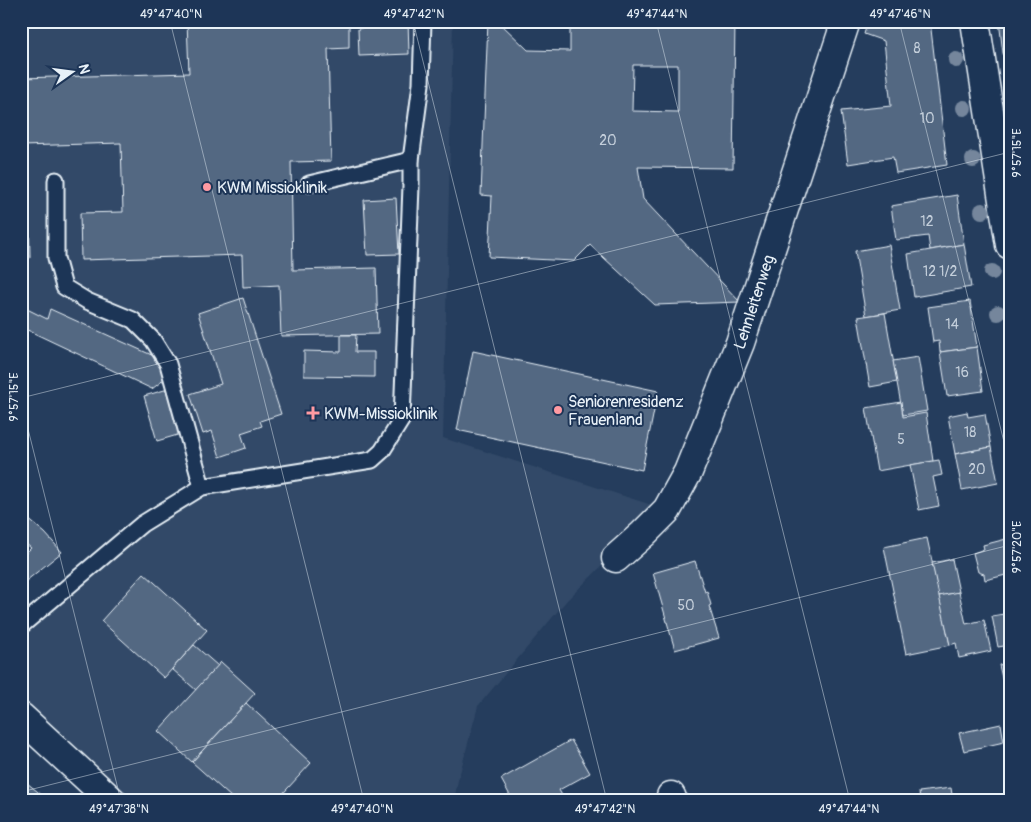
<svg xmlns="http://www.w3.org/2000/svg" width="1031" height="822" font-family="Pangolin,sans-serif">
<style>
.built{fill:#334a68}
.building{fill:#536782;stroke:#e8f1f8;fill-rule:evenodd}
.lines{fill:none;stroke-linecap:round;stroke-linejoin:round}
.service-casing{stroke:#e8f1f8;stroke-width:19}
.minor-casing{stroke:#e8f1f8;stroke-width:31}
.service{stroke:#1d3557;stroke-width:15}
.minor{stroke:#1d3557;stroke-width:28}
.tree{fill:#74869c}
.ticks{fill:none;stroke:#e8f1f8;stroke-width:1;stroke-opacity:0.45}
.poi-dot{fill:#ff9aa2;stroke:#1d3557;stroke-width:2}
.labels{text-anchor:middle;stroke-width:4;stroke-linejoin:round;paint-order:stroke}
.number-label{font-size:14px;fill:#c3ceda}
.poi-label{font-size:16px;fill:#e8f1f8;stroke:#1d3557;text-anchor:start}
.street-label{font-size:16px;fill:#e8f1f8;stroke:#1d3557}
.neatline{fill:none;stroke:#e8f1f8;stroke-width:2}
.ticks-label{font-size:12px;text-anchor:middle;fill:#e8f1f8}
</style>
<rect width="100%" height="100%" fill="#253d5d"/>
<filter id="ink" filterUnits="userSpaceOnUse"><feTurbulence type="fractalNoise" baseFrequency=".02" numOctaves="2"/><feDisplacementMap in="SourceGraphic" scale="10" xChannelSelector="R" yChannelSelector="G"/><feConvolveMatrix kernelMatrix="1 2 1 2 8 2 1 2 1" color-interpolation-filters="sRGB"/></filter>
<g filter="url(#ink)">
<!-- built -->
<path class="built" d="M21,21H453L443,438L661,508L567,600L478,706L458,780L454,801H119L21,717V621L137,517L203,475L173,388L21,319Z"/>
<!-- building -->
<g class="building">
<path d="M187,21H349V48L328,49L331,161L291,162L293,270L376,268L378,334L281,336L279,285L243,287L242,255L81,260L80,213L123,212L121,143L21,146V78L189,73Z"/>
<path d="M367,21H408L409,54L359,56L358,29L368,26Z"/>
<path d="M488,21H498L528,50L570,51V21H735L733,168L638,167L643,199L740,302L655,305L590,245L574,261L489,257L492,196L481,195ZM633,65H678V112L632,111Z"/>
<path d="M868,21H930L947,165L896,173L893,157L848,164L841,111L891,106L884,41L864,34Z"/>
<path d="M999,21H1010V52L1003,53Z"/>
<path d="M1010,52V94L1003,53Z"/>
<path d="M957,195L964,244L930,250L928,236L896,240L891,206Z"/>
<path d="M396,198L399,254L367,255L364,200Z"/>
<path d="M21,202L29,210L30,258L21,265Z"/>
<path d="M964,244L971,287L914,297L908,254Z"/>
<path d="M889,245L900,310L866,316L855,251Z"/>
<path d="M243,298L281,414L260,421L262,426L241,433L246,448L220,457L212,431L203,434L190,394L221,384L198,313Z"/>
<path d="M970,301L977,347L940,352L939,341L933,342L928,307Z"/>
<path d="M21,306L47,319L50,309L156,357L166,378L152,389L21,327Z"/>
<path d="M885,313L897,382L870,387L858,317Z"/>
<path d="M341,335H356L355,352H374V377L304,376V351L341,352Z"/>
<path d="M977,347L983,391L947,396L940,352Z"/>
<path d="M473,351L658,391L642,470L457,430Z"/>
<path d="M918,357L927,411L903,415L893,361Z"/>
<path d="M168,389L181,434L157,441L144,396Z"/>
<path d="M901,402L903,417L926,413L933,461L877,471L866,408Z"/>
<path d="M967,412L968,417L985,414L991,447L955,454L948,416Z"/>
<path d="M991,447L998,483L962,490L955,454Z"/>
<path d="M939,460L942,475L933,477L939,506L919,510L910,465Z"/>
<path d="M21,513L45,533L62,552L21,585V558L31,548L21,540Z"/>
<path d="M927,538L950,645L906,654L884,547Z"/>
<path d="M1010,538V574L985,580L984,574L978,572L973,553L984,549L983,545Z"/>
<path d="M952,559L959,592L939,596L932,563Z"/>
<path d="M695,561L705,592L707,591L711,605L709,606L719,638L675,650L653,573Z"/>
<path d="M144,573L207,630L164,678L101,621Z"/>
<path d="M959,592L966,624L984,620L991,651L959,658L956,643L950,645L939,596Z"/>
<path d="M1010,613V645L998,647L992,616Z"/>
<path d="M194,645L218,666L196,690L172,669Z"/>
<path d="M221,662L255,693L192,762L158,731Z"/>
<path d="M1010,663V713L999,665Z"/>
<path d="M246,703L311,763L276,801H229L232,798L192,762Z"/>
<path d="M1001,724L1004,742L964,751L959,733Z"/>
<path d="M571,740L590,773L559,790L565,801H513L501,779Z"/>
<path d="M21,778L49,801H21Z"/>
<path d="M951,788L953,801H920L919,792Z"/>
</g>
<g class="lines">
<!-- service casing -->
<g class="service-casing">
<g id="service">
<path d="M56,180V258L64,287L87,301L133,320L153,340L168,364L202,487"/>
<path d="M309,184L411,160"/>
<path d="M21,626L142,524L202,487L372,460L382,451L402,419L411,186V160L421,84L423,21"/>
</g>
</g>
<!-- minor casing -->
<g class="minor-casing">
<g id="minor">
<path d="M975,21L1010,245"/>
<path id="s1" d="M616,558L643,534L667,510L688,472L740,343L846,21"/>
<path d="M21,717L112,801"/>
<path d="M671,796L673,801"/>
</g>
</g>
<!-- service -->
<use href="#service" class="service"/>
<!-- minor -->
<use href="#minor" class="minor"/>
</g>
<!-- trees -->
<g class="tree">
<circle cx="956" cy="60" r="8"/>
<circle cx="964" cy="108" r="8"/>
<circle cx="973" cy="160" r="8"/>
<circle cx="982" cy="211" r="8"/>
<circle cx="992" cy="272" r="8"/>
<circle cx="998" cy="313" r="8"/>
</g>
</g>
<!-- ticks -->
<path class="ticks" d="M170,21L364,801M413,21L607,801M656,21L850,801M899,21L1010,466M21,398L1010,152M21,401L121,801M21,792L1010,545"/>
<!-- markers -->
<g class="poi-dot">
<circle cx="207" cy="187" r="5"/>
<circle cx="558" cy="410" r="5"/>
<path d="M310.5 405.5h5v5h5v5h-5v5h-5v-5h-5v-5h5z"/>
</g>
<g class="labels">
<!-- number labels -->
<g class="number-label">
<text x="917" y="53">8</text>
<text x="927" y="123">10</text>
<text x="608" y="145">20</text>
<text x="927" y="226">12</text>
<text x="940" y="276">12 1/2</text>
<text x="952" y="329">14</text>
<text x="962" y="377">16</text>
<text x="970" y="437">18</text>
<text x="901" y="444">5</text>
<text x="977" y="474">20</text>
<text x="686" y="610">50</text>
</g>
<!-- poi labels -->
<g class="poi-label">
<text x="217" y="193">KWM Missioklinik</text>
<text x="568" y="407">Seniorenresidenz<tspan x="568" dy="18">Frauenland</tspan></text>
<text x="324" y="419">KWM-Missioklinik</text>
</g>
<!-- street labels -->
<g class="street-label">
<text dy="6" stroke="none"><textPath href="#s1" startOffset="296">Lehnleitenweg</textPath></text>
</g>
</g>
<!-- margin -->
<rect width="1031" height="822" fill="none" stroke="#1d3557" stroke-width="55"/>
<!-- north arrow -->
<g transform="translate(72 72) rotate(76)" stroke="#1d3557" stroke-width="4" paint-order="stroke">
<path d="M0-4L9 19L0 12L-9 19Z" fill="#e8f1f8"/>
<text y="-8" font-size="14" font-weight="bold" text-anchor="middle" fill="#e8f1f8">N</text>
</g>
<rect x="28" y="28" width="976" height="766" class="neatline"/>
<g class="ticks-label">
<text x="171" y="18">49°47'40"N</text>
<text x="414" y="18">49°47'42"N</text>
<text x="657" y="18">49°47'44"N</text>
<text x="900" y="18">49°47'46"N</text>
<text transform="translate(1017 153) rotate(-90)" y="4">9°57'15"E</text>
<text transform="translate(14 397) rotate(-90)" y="4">9°57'15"E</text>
<text transform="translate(1017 547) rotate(-90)" y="4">9°57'20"E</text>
<text x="119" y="813">49°47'38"N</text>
<text x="362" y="813">49°47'40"N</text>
<text x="605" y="813">49°47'42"N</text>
<text x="849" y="813">49°47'44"N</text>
</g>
</svg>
